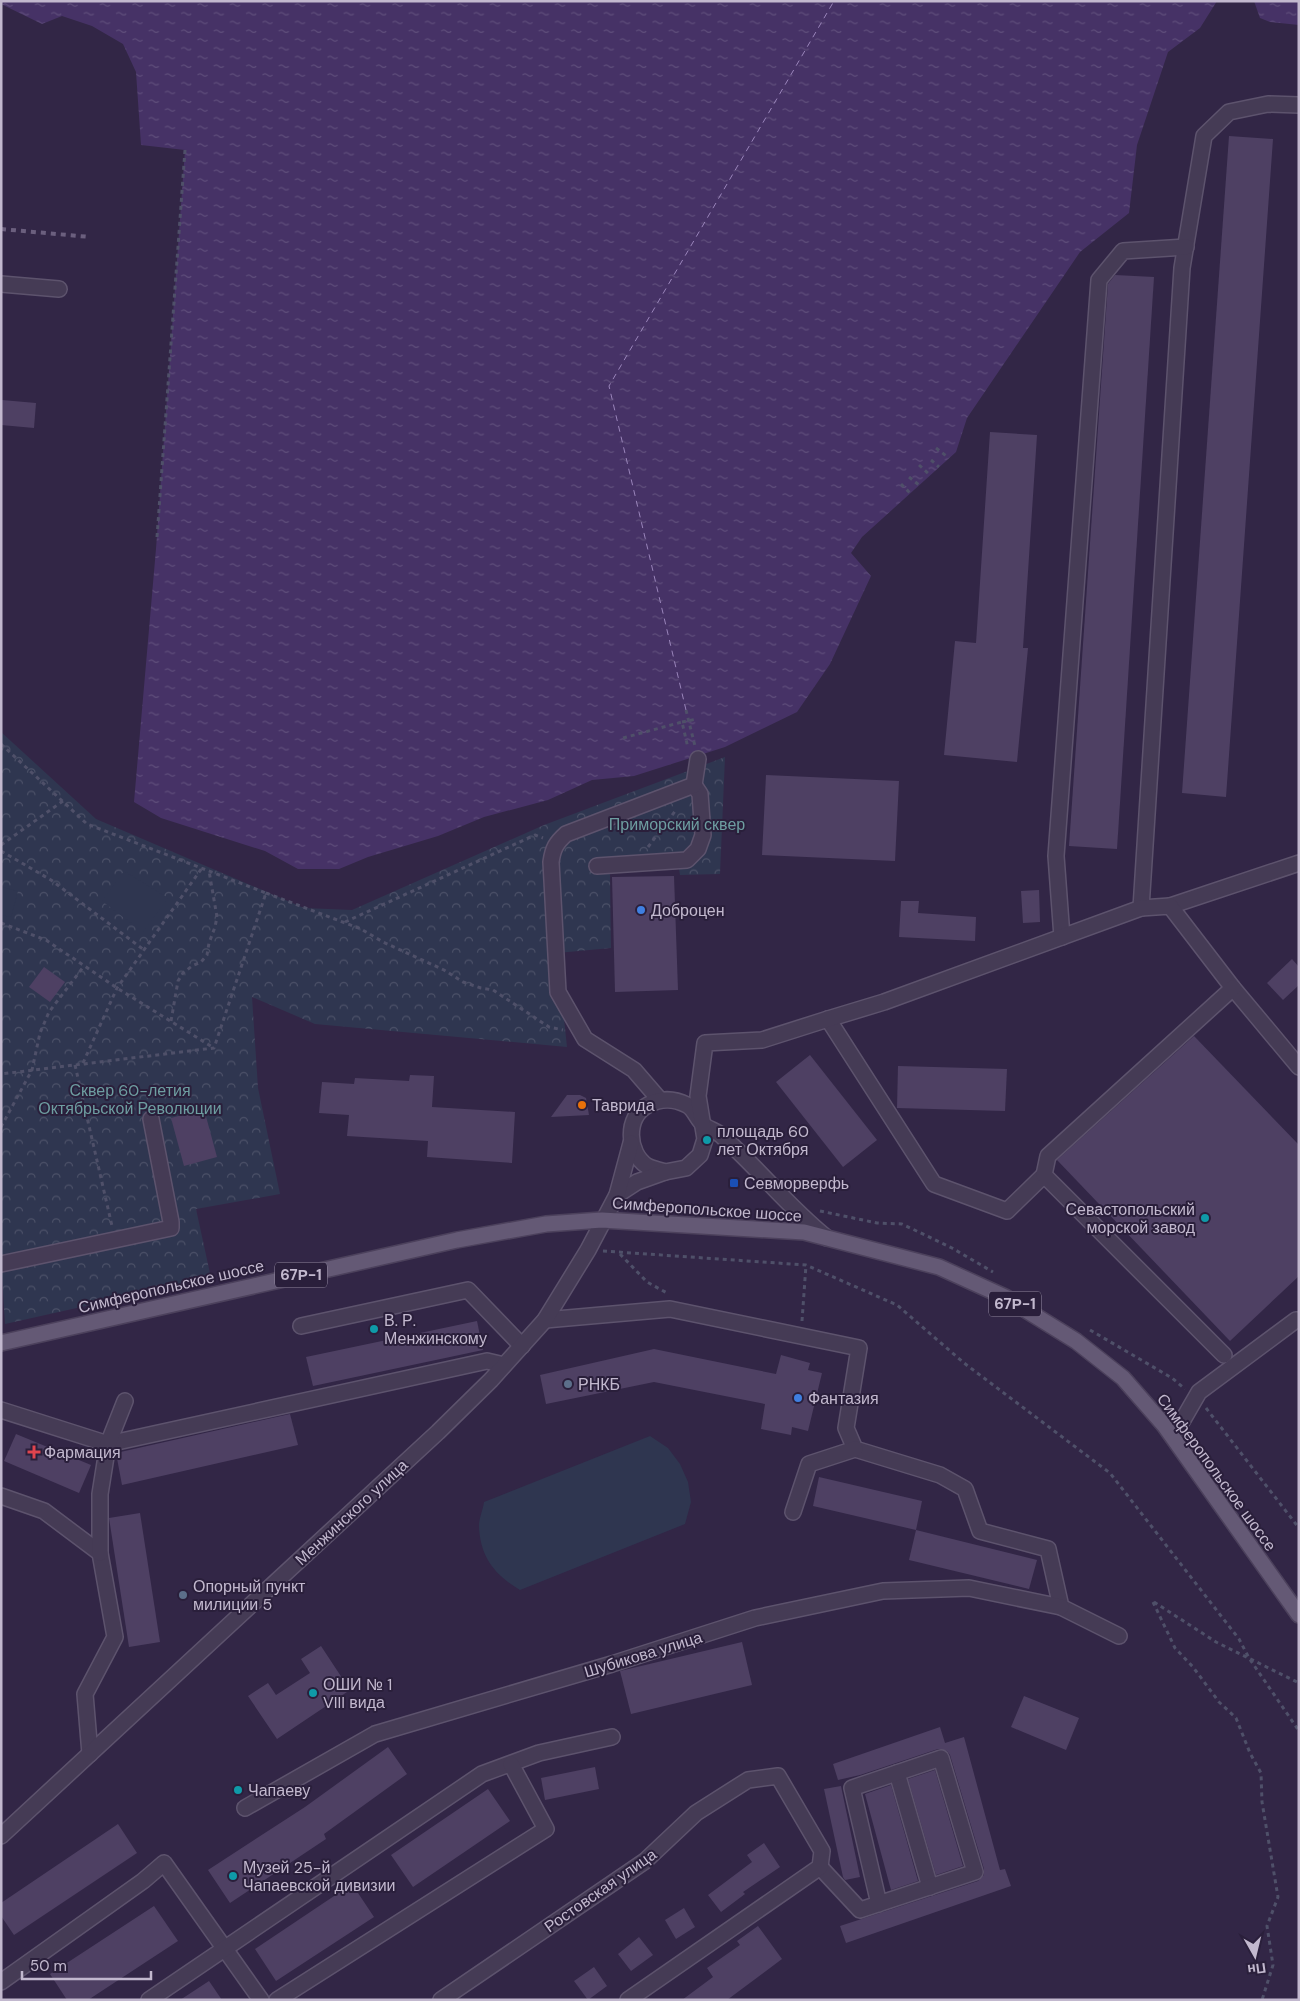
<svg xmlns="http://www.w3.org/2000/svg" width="1300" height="2001" font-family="'DM Sans',sans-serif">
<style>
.park{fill:url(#park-crowns)}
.pitch{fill:#2f3650}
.water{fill:url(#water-ripples)}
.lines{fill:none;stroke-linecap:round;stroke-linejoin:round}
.ferry{stroke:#9a85bb;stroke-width:1;stroke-dasharray:6 5;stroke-linecap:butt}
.building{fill:#4e4063}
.minor-casing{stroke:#5d536d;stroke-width:18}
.major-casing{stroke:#4c415c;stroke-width:18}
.path{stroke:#4f5069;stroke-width:3;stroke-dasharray:4 4;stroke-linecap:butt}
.minor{stroke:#453b55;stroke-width:15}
.major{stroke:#645975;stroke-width:15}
.rail{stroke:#6b5f7e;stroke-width:4;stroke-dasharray:5 5;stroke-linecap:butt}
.shop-dot{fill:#3f7fe0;stroke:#2a1f3b;stroke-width:2}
.food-dot{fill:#e8710a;stroke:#2a1f3b;stroke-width:2}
.culture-dot{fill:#0f9aa8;stroke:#2a1f3b;stroke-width:2}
.transit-dot{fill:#1a4fb4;stroke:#2a1f3b;stroke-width:2}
.service-dot{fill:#5c6f8a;stroke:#2a1f3b;stroke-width:2}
.health-dot{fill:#e0444e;stroke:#2a1f3b;stroke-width:2}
.labels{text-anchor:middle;stroke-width:4;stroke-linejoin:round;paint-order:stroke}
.shield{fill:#2a1f3b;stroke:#948aa2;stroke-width:1}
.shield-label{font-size:15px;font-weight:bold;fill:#c2b8ce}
.park-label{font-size:16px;fill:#6e9ea1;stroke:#2a1f3b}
.poi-label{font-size:16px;fill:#c2b8ce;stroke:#2a1f3b;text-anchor:start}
.street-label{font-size:16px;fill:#c2b8ce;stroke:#2a1f3b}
</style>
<defs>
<pattern id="park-crowns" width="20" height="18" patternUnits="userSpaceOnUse" patternTransform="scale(1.25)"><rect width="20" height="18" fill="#2f3650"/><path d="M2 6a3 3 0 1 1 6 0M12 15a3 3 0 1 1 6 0" fill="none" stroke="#4c5168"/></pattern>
<pattern id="water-ripples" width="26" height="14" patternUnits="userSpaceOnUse" patternTransform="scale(1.25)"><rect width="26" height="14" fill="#463266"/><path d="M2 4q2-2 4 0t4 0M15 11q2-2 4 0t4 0" fill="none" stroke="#5f4e7b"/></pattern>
</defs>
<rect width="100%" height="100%" fill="#322646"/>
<!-- park -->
<path class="park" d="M1,732L96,819L304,908L352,910L544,825L725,757L720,874L680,875L679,869L610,873L611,948L557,953L567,1047L315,1024L252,997L258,1088L280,1194L196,1209L211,1278L5,1324L1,1261Z"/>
<!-- pitch -->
<g class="pitch">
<path d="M124,871L168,898L143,932L102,901Z"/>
<path d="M1,887L18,891L11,917L1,915Z"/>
<path d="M650,1436L668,1448L680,1464L688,1482L691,1502L685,1524L520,1590C495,1575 480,1557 479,1526C479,1518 483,1510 484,1502Z"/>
</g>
<!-- water -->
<g class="water">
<path d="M1,1H1217L1200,28L1168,52L1137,145L1129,213L1080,252L967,418L956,452L862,537L851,553L871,576L830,664L797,712L725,747L634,776L592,780L548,800L484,817L438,836L368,857L339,869H298L265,851L161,818L134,802L156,549L185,150L141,145L136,72L123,44L92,26L62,16L42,24L1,4Z"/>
<path d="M1254,1H1299V25L1270,22L1260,18Z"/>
</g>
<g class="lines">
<!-- ferry -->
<path class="ferry" d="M686,710L609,386L834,1"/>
</g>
<!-- building -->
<g class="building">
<path d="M1229,136L1273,139L1226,797L1182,793Z"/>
<path d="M1115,275L1154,277L1117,849L1069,846L1108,284Z"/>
<path d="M2,400L36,403L34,428L1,425Z"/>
<path d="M990,432L1037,435L1023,648H1028L1017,762L944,755L955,641L976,643Z"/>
<path d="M766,775L899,781L895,861L762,855Z"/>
<path d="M674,876L678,990L615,992L612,877Z"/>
<path d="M1039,890L1040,922L1023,923L1021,891Z"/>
<path d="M901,901H919L918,913L976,917L975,941L899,937Z"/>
<path d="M1292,959L1299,967V985L1283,1000L1267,983Z"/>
<path d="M44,967L65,982L50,1002L29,987Z"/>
<path d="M1194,1036L1299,1145V1276L1230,1341L1057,1160Z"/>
<path d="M810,1055L877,1140L843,1167L776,1082Z"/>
<path d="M898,1066L1007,1069L1005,1111L897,1108Z"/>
<path d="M410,1075L434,1076L432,1107L515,1112L512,1163L427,1157L428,1141L347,1136L349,1115L319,1113L322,1082L354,1084L355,1078L409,1081Z"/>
<path d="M567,1095H580L586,1098L589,1115L551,1117Z"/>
<path d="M204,1109L217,1157L184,1166L171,1118Z"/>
<path d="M477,1321L483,1350L313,1386L306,1357Z"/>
<path d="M654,1349L776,1374L781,1355L810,1363L808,1370L822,1373L808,1431L792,1427L791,1435L761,1429L765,1404L654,1382L546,1404L540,1375Z"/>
<path d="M290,1414L298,1445L122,1485L116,1453Z"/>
<path d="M16,1434L91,1465L79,1493L4,1461Z"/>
<path d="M819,1477L922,1501L916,1530L813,1506Z"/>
<path d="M140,1513L160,1642L129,1647L109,1518Z"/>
<path d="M916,1530L1037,1560L1029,1589L909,1560Z"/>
<path d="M742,1642L752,1685L631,1714L620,1671Z"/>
<path d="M321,1646L350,1690L277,1739L248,1696L268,1683L276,1695L310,1673L301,1659Z"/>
<path d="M1024,1696L1079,1718L1066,1750L1011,1727Z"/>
<path d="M940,1727L945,1743L964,1737L1000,1870L1005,1869L1011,1886L846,1943L840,1926L978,1881L984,1875V1869L950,1755L947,1751L938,1749L860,1775L838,1780L833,1764Z"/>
<path d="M388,1747L407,1774L324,1834L326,1839L230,1903L208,1870L305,1807Z"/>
<path d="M595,1767L599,1789L545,1800L541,1778Z"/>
<path d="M935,1770L963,1866L936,1875L908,1779Z"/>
<path d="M891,1785L918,1881L891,1890L865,1794Z"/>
<path d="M841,1786L860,1877L845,1880L843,1877L824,1789Z"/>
<path d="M488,1789L510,1821L413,1887L391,1855Z"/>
<path d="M118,1824L137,1853L14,1935L1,1916V1903Z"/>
<path d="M764,1843L780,1867L743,1892L745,1894L721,1912L708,1895L752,1862L747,1855Z"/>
<path d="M352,1884L374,1917L276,1981L255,1949Z"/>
<path d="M154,1906L178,1941L88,2000H67L50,1974Z"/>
<path d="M684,1908L695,1927L676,1939L665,1920Z"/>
<path d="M758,1926L782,1959L727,2000H682L713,1977L707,1968L740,1945L737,1941Z"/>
<path d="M639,1937L653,1955L631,1971L618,1954Z"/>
<path d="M594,1967L607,1986L588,2000L574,1981Z"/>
<path d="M209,1981L222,2000H180Z"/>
</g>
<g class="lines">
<!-- minor casing -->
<g class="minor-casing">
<g id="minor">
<path d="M1,284L59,289"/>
<path d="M597,866L687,860L698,849L703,835L700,794L694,785"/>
<path d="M1170,906L1299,863"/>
<path d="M1141,908L1182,268L1204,136L1229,112L1268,104L1299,105"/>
<path d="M1062,937L1056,856L1099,280L1123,251L1186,247"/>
<path d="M828,1019L934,1184L1007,1211L1044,1175"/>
<path d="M659,1099L634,1070L585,1039L558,992L551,862C553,848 556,843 566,834L694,785L698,759"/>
<path d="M665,1172C660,1170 652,1169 647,1166C627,1153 625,1117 648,1105C661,1098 673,1098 687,1105C695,1109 697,1120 704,1125C709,1130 718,1131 723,1137C759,1169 789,1208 827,1238"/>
<path d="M617,1195L637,1182L665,1172L686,1168L700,1155L705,1139L698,1096L705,1043L762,1040L828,1019L884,1002L1141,908L1170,906L1233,988L1299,1067"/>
<path d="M1,1264L171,1228V1222L151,1119"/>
<path d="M545,1320L670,1309L859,1348L846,1428L855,1449L940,1475L965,1489L980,1531L1048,1549L1061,1607L1119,1636"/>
<path d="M301,1326L468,1290L522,1346"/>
<path d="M1224,1355L1044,1175L1048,1156L1233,988"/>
<path d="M1,1410L108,1444L487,1361L504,1365"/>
<path d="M1173,1437L1199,1392L1296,1320"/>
<path d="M1,1496L44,1511L100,1553L115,1637L85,1694L90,1754"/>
<path d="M793,1512L809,1464L855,1449"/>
<path d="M100,1553V1494L108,1444L125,1401"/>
<path d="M897,1773L930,1887"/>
<path d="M245,1808L375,1734L612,1664L755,1618L883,1591L969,1588L1061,1607"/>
<path d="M1,1836L438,1432L491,1380L545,1320L588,1250L617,1195L631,1143"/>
<path d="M820,1867L860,1910L975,1872L941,1758L852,1788L879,1904"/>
<path d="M1,1982L143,1881L164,1863L261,2000"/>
<path d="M149,2000L482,1774L539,1753L612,1737"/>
<path d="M277,2000L546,1829L511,1764"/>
<path d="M441,2000L645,1861L696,1813L748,1780L778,1776L822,1851L820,1867L628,2000"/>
</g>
</g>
<!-- major casing -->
<g class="major-casing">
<path id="major" d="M1,1343L457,1240L546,1224L602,1220L804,1232L939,1267L1005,1297L1076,1341L1123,1378L1164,1425L1299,1615"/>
</g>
<!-- path -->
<g class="path">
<path d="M936,448L949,458"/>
<path d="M931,460L939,467"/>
<path d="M919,465L930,475"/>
<path d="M909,477L919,485"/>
<path d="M901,484L910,493"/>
<path d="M157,537L185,150"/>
<path d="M686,710L695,746"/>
<path d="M682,722L697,719"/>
<path d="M623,738L682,722L688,748"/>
<path d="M1,744L87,824L266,893L214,1048L1,1074"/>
<path d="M1,845L63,801"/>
<path d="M648,847L676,810"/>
<path d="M1,851L51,880L144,950"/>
<path d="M266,893L361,929L383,942L444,970L463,982L481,988L493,990L549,1027L563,1030"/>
<path d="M345,922L535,835L543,838"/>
<path d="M1,923L46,940L117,988L214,1048"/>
<path d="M171,1021L178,981L183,973L192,966L201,962L207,955L209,943L215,927L217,917L209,871"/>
<path d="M83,1063L117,988L202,868"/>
<path d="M75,1065L112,1226"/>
<path d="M1,1127L32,1070L40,1033L49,1012L84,966"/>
<path d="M820,1211L877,1223L902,1224L952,1248L993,1272"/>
<path d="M603,1251L806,1265L897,1305L964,1363L1110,1473L1239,1639L1249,1658L1299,1731"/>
<path d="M620,1254L647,1282L667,1293"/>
<path d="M802,1321L806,1265"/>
<path d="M1090,1330L1172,1378L1185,1389"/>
<path d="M1206,1408L1299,1528"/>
<path d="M1153,1602L1175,1648L1193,1667L1219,1702L1236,1718L1250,1753L1261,1773L1262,1802L1278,1897L1267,1926L1273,1965L1262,2000"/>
<path d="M1154,1602L1216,1642L1299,1683"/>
</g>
<!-- minor -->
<use href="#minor" class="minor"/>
<!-- major -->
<use href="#major" class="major"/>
<!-- rail -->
<path class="rail" d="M1,229L90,237"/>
</g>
<!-- markers -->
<g class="shop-dot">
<circle cx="641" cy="910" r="5"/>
<circle cx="798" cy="1398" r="5"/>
</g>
<circle class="food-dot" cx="582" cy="1105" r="5"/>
<g class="culture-dot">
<circle cx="707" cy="1140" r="5"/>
<circle cx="1205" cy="1218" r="5"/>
<circle cx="374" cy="1329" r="5"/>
<circle cx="313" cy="1693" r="5"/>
<circle cx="238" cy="1790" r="5"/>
<circle cx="233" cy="1876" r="5"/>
</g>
<rect class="transit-dot" x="729" y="1178" width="10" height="10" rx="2.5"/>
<g class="service-dot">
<circle cx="568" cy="1384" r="5"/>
<circle cx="183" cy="1595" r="5"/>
</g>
<path class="health-dot" d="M31.5 1444.5h5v5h5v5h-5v5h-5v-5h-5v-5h5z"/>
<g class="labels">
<!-- shield labels -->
<g class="shield">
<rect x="275" y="1262.5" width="52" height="25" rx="4"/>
<rect x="989" y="1291.5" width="52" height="25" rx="4"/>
</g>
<g class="shield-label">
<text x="301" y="1280">67Р-1</text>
<text x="1015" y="1309">67Р-1</text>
</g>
<!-- park labels -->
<g class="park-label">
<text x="677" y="830">Приморский сквер</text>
<text x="130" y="1096">Сквер 60-летия<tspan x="130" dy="18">Октябрьской Революции</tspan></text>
</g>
<!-- poi labels -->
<g class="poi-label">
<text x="651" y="916">Доброцен</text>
<text x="592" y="1111">Таврида</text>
<text x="717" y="1137">площадь 60<tspan x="717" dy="18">лет Октября</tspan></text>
<text x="744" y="1189">Севморверфь</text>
<text x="1195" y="1215" text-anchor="end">Севастопольский<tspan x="1195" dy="18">морской завод</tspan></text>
<text x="384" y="1326">В. Р.<tspan x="384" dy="18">Менжинскому</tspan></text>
<text x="578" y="1390">РНКБ</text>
<text x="808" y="1404">Фантазия</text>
<text x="44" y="1458">Фармация</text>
<text x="193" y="1592">Опорный пункт<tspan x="193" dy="18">милиции 5</tspan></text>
<text x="323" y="1690">ОШИ № 1<tspan x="323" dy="18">VIII вида</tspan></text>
<text x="248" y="1796">Чапаеву</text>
<text x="243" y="1873">Музей 25-й<tspan x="243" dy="18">Чапаевской дивизии</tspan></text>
</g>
<!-- street labels -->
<g class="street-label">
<text transform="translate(707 1209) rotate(4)" y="6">Симферопольское шоссе</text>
<text transform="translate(171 1286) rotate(-13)" y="6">Симферопольское шоссе</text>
<text transform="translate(1217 1472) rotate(54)" y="6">Симферопольское шоссе</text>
<text transform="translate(351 1512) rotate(-43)" y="6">Менжинского улица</text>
<text transform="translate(643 1654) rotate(-17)" y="6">Шубикова улица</text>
<text transform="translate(600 1890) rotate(-35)" y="6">Ростовская улица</text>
</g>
</g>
<!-- border -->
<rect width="1300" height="2001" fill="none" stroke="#c2b8ce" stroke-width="5"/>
<!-- north arrow -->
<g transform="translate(1255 1956) rotate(172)" stroke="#2a1f3b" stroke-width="4" paint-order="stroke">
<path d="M0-4L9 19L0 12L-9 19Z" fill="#c2b8ce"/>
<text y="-8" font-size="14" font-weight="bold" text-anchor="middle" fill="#c2b8ce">Пн</text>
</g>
<!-- scale -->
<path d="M22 1971v8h129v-8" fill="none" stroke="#c2b8ce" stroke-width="2.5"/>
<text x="30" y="1971" font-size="15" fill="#c2b8ce" stroke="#2a1f3b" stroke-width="4" paint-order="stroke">50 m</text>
</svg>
